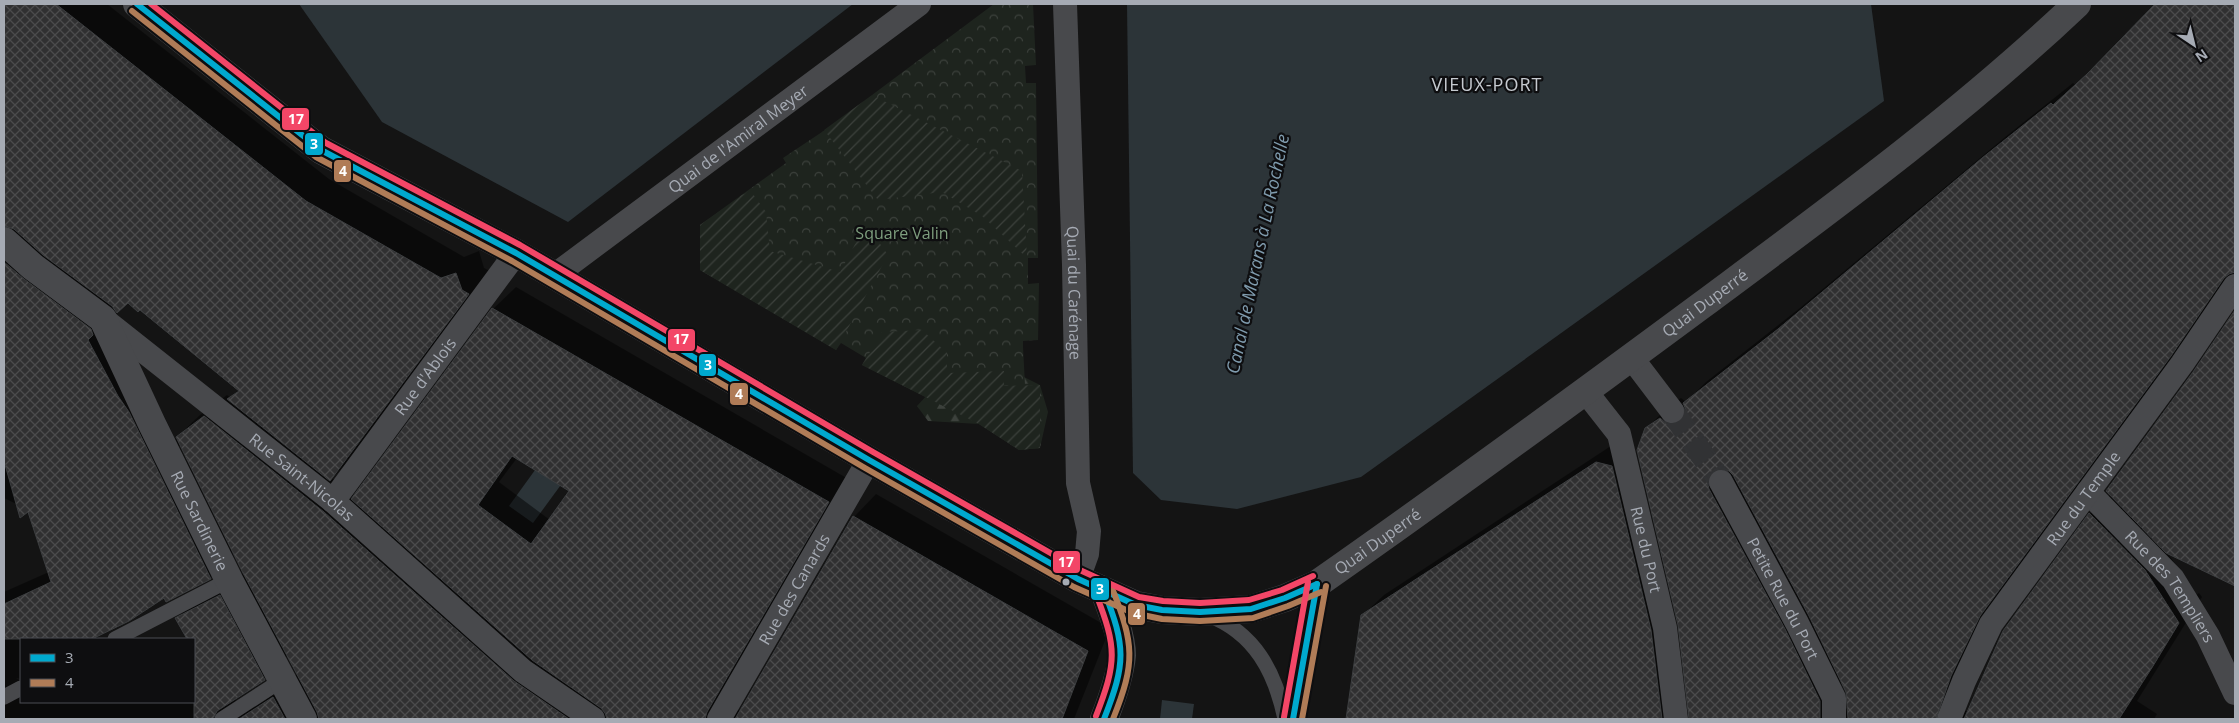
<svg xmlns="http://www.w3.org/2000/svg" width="2239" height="723" font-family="'Open Sans',sans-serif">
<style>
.forest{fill:url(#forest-firs)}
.park{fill:url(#park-crowns)}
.garden{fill:url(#garden-furrows)}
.water{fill:#2c3438}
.shadow{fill:#0007;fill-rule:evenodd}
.building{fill:url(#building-cross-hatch);stroke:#3c3e40;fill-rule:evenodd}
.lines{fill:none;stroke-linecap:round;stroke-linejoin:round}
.pedestrian-tunnel{stroke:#313234;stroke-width:24;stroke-dasharray:24 12;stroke-linecap:butt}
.service{stroke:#48494c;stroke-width:15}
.pedestrian{stroke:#48494c;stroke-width:24}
.minor{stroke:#48494c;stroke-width:28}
.secondary{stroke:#47484a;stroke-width:28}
.bus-1-casing{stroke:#0e0e10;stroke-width:10}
.bus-2-casing{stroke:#0e0e10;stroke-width:10}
.bus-3-casing{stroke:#0e0e10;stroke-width:10}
.bus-1{stroke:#00a9ce;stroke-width:6}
.bus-2{stroke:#b07c57;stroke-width:6}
.bus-3{stroke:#f34667;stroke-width:6}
.bus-dot{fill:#a6abb4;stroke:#0e0e10;stroke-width:2}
.labels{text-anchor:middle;stroke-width:4.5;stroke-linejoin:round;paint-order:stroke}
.street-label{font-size:16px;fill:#a6abb4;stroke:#0e0e10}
.park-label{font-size:16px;fill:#7e9e7e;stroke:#0e0e10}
.neighbourhood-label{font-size:18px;letter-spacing:1px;fill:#c6cad0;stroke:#0e0e10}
.water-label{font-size:18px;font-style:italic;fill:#7f9bad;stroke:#0e0e10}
.line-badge{stroke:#0e0e10;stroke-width:2}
.badge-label{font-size:14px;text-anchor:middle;font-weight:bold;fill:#fff}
</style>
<defs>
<pattern id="forest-firs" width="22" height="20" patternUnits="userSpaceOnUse" patternTransform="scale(1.25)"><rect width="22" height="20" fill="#1e241e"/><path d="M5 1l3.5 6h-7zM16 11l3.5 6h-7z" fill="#3c413c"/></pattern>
<pattern id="park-crowns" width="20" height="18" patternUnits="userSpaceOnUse" patternTransform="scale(1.25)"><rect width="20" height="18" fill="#1e241e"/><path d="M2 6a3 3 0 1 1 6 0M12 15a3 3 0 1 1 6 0" fill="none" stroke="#3c413c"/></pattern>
<pattern id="garden-furrows" width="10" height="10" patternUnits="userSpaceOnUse" patternTransform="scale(1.25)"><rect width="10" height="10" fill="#1e241e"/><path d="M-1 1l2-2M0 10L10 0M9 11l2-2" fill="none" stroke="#3c413c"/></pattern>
<pattern id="building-cross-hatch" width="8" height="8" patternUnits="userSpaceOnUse" patternTransform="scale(1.25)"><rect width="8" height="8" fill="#303031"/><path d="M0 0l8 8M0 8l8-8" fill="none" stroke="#4b4b4c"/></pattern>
</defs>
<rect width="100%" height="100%" fill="#141414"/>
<!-- forest -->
<path class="forest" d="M1014,372L1040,385L1048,412L1040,448L1019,450L979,424L928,421L917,406L930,392Z"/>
<!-- park -->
<path class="park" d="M994,4H1033L1036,65L1025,66L1026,83H1036L1038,258H1028V284L1039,283L1038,340L1023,341V347L1025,385H1040V448L1019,450L979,424L862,365L866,358L841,343L836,350L700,270V225L786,163L783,158L873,98L872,95Z"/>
<!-- garden -->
<g class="garden">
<path d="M872,95L1022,171L1027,258L982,216L942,192L878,200L824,130Z"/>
<path d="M750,190L766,212L770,251L840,272L866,224L888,255L836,350L700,270V225Z"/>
<path d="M922,330L947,353V373L1004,371V386L1040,385V448L1019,450L979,424L862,365L882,332Z"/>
</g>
<!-- water -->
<g class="water">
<path d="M299,4H853L568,222L382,122Z"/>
<path d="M1127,4H1871L1884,101L1361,477L1237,509L1161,500L1133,473Z"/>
<path d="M543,459L563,482L533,523L509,506Z"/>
<path d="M1162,700L1194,704L1192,719H1160Z"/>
</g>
<!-- shadow -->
<g class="shadow">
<path d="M4,4H107L329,179L464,257L479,251L484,268L490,271L353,457L332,478L355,497L493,309L516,287L850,480L735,709L741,711L854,517L876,494L1110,628L1074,719H4V592L49,572L29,510L4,498ZM128,302L140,308L239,389L231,398L227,395L200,415L175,439L151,390L140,373L110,317L115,312L112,306ZM181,445L244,573L199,596L177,619L188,639H194V650L196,654L194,656V702H21V681L16,678L21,679V639H99L97,635L165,596L210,578L233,555L179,446ZM517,458L571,490L550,520L499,482ZM288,655L298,674L250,705L237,702L235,698L264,679Z"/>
<path d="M2159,4H2235V271L2000,594L1965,711H1967L2004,632L2090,514L2111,494L2235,312V537L2227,549L2167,552L2196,595L2199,593L2202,597L2137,701L2157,714L2154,719H1348L1362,616L1384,595L1620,440L1685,706L1690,710L1680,626L1646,429L1667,408L1681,398L1686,402L1706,382L1800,308L2004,138L2073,83L2075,85L2109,54ZM1841,677L1848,692L1847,709L1842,704Z"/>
</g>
<!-- building -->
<g class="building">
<path d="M4,4H56L306,201L441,278L456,273L462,290L469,294L330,481L227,399L239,391L140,310L138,312L128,303L117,313L112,306L43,255L14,229L4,226Z"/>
<path d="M2155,4H2235V272L2229,274L2224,278L2171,356L1980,616L1951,676L1936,719H1848L1846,692L1809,616L1733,475L1729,471L1722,468L1714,470L1709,475L1707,481L1709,489L1785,629L1820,701V719H1689L1678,625L1637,450L1645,428L1660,418L1667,424L1674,425L1681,422L1684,417L1686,410L1683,403L1778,329L1982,158L2051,103L2053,105L2087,74Z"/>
<path d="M4,262L24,279L91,329L93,335L88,340L118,396L129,412L211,579L166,602L164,598L129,621L92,639H4V604L51,582L28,512L20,518L4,461Z"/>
<path d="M492,308L829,502L707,712L705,719H607L605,713L601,708L532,660L351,499ZM512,456L569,491L531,544L478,505Z"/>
<path d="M2235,310V586L2166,553L2106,491L2193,372Z"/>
<path d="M204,416L324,512L514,681L569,719H319L317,712L243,573L176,437Z"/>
<path d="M1596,462L1612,466L1651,630L1662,719H1346L1361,615Z"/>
<path d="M2089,513L2145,570L2179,623L2153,666L2119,719H1964L2003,631Z"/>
<path d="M853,516L1088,651L1062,719H735Z"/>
<path d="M220,595L265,680L217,711L213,719H194V639H187L175,618Z"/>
<path d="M273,697L285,719H239Z"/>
</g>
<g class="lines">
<!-- pedestrian-tunnel -->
<path class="pedestrian-tunnel" d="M1672,411L1721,482"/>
<!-- service -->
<g class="service">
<path d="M1208,615C1255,633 1275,672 1285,719"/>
<path d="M115,639L229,580"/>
<path d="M4,697L21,688"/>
<path d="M222,719L282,680"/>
<path d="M1293,719L1317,584"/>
</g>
<!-- pedestrian -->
<g class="pedestrian">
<path id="s1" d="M1065,4L1074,265L1078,483L1089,531L1087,554L1078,579"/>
<path id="s2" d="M555,275L919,4"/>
<path id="s3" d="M103,319L333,501L523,671L593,719"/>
<path d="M1631,357L1672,411"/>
<path id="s4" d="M1586,392L1619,434L1665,628L1676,719"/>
<path id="s5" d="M1721,482L1797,623L1834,698V719"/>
<path id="s6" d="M2088,492L2173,579L2208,636L2235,693"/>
<path id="s7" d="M333,501L516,253"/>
<path id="s8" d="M719,719L869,460"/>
<path id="s9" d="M1949,719L1964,681L1991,624L2182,364L2235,286"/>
</g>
<!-- minor -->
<g class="minor">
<path id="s10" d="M137,4L321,150L516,253L869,460L1078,579L1136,605L1162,610L1200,612L1251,609L1285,598L1317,584C1447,493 1575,399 1702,305C1831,209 1960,115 2077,4"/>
<path id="s11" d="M4,241L33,267L103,319L152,424L229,580L303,719"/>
</g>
<!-- secondary -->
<path class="secondary" d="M1104,719C1112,699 1120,677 1122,655C1122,636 1111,609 1104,591"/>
<!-- bus-1 casing -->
<g class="bus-1-casing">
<g id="bus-1">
<path d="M137,4L321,150L516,253L869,460L1078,579L1136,605L1162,610L1200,612L1251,609L1285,598L1317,584"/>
<path d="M1104,591C1126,647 1126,663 1104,719"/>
<path d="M1293,719L1317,584"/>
</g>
</g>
<!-- bus-2 casing -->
<g class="bus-2-casing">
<g id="bus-2">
<path d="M132,11L316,157L512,261L865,468L1074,587L1133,613L1162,619L1200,621L1253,618L1288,606L1321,592"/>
<path d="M1112,588C1134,644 1136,662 1113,719"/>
<path d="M1302,719L1326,586"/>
</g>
</g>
<!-- bus-3 casing -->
<g class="bus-3-casing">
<g id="bus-3">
<path d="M151,4L326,143L520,245L873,452L1082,571L1139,597L1163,601L1200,603L1249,600L1282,590L1313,576"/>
<path d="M1096,594C1117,648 1117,662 1096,716"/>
<path d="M1284,717L1308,582"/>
</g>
</g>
<!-- bus-1 -->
<use href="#bus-1" class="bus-1"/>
<!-- bus-2 -->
<use href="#bus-2" class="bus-2"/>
<!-- bus-3 -->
<use href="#bus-3" class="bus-3"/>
</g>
<!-- markers -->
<circle class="bus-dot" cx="1066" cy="582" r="4.5"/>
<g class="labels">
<!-- street labels -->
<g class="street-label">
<text dy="6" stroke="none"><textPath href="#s2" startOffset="228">Quai de l'Amiral Meyer</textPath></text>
<text dy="6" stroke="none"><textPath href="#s1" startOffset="289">Quai du Carénage</textPath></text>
<text dy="6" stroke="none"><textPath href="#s10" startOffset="1834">Quai Duperré</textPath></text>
<text dy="6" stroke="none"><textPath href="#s7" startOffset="155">Rue d'Ablois</textPath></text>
<text dy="6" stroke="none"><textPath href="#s3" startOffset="254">Rue Saint-Nicolas</textPath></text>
<text dy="6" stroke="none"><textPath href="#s9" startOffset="260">Rue du Temple</textPath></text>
<text dy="6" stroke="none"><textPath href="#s11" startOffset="350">Rue Sardinerie</textPath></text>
<text dy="6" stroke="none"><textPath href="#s10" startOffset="1429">Quai Duperré</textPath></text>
<text dy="6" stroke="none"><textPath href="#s4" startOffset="172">Rue du Port</textPath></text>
<text dy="6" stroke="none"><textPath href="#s6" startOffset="126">Rue des Templiers</textPath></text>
<text dy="6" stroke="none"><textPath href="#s8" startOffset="150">Rue des Canards</textPath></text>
<text dy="6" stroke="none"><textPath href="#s5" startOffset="132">Petite Rue du Port</textPath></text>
</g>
<!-- park labels -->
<g class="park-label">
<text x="902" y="239">Square Valin</text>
</g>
<!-- neighbourhood labels -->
<g class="neighbourhood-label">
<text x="1487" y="91">VIEUX-PORT</text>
</g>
<!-- water labels -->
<g class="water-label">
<text transform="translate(1258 254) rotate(-78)" y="6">Canal de Marans à La Rochelle</text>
</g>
</g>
<g class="line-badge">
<rect x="281" y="107" width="29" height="24" rx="5" fill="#f34667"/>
<rect x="304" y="132" width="20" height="24" rx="5" fill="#00a9ce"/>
<rect x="333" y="159" width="19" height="24" rx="5" fill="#b07c57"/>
<rect x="667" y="328" width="29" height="24" rx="5" fill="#f34667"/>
<rect x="698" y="353" width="19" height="24" rx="5" fill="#00a9ce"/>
<rect x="729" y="382" width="20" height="24" rx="5" fill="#b07c57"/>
<rect x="1052" y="550" width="29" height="24" rx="5" fill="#f34667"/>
<rect x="1090" y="577" width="20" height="24" rx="5" fill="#00a9ce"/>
<rect x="1127" y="602" width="19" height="24" rx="5" fill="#b07c57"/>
</g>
<g class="badge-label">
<text x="296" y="124">17</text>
<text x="314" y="149">3</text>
<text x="343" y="176">4</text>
<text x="681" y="344">17</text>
<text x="708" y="370">3</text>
<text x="739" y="399">4</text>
<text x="1066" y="567">17</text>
<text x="1100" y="594">3</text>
<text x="1137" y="619">4</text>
</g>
<!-- border -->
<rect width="2239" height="723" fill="none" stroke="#a6abb4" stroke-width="10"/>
<!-- legend -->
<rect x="20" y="638" width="175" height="65" fill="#0e0e10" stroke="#4b4d52"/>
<rect x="30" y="654" width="25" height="8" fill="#00a9ce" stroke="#4b4d52"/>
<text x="65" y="663" font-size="15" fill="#a6abb4">3</text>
<rect x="30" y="679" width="25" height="8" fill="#b07c57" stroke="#4b4d52"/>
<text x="65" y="688" font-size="15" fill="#a6abb4">4</text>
<!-- north arrow -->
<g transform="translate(2194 45) rotate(145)" stroke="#0e0e10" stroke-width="4" paint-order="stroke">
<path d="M0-4L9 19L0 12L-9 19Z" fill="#a6abb4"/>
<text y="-8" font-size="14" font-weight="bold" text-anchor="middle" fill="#a6abb4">N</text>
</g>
</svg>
